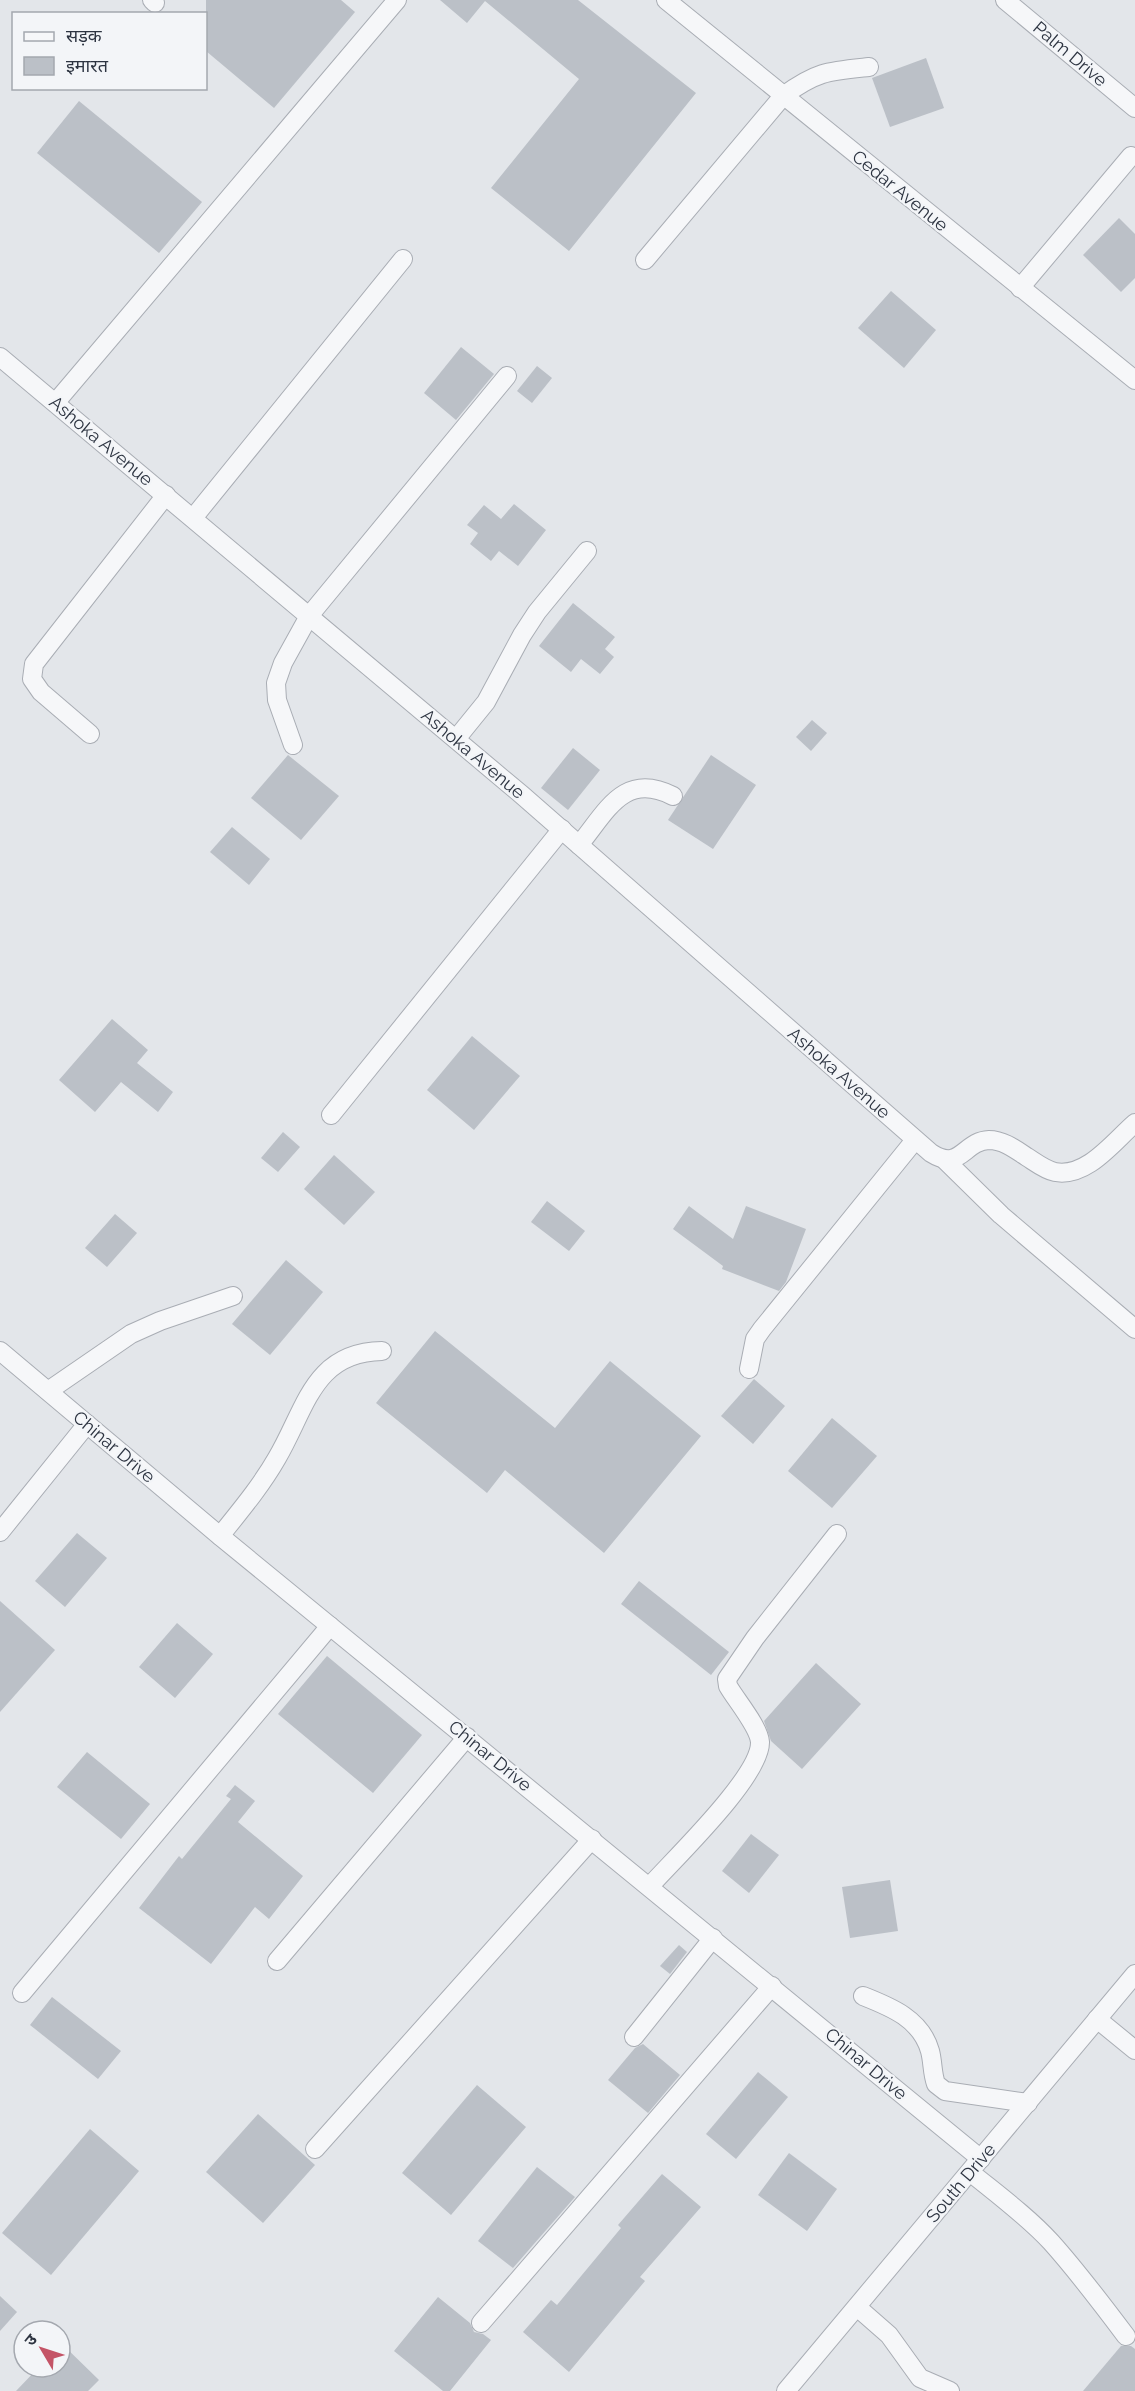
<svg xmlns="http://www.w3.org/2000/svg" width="1135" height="2391" font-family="Raleway,'Noto Sans Devanagari',sans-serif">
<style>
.building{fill:#bbc0c7}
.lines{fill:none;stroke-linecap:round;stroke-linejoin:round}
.street-casing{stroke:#a9adb4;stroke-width:20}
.street{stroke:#f6f7f9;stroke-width:18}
.labels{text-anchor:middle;stroke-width:4.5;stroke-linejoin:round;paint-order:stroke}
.street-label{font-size:18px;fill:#2d3441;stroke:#f3f5f8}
</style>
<rect width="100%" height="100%" fill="#e3e6ea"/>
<!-- building -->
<g class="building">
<path d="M206,0H341L355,12L274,108L206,51Z"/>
<path d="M440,0H578L696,93L569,251L491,188L579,79L485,1L467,23Z"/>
<path d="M926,58L944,108L890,127L872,78Z"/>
<path d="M79,101L202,202L159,253L37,153Z"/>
<path d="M1119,218L1135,234V278L1121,292L1083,255Z"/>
<path d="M891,291L936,330L904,368L858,328Z"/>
<path d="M461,347L494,374L456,420L424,393Z"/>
<path d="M537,366L552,378L532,403L517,391Z"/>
<path d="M514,504L546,530L518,566L499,551L491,561L470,544L478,533L467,525L484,505L501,519Z"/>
<path d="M573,603L615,637L605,649L614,657L600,674L581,659L571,672L539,646Z"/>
<path d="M812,720L827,733L811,751L796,737Z"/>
<path d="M573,748L600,770L568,810L541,788Z"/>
<path d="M288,755L339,796L301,840L251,798Z"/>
<path d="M711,755L756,785L713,849L668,820Z"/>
<path d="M232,827L270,859L249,885L210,852Z"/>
<path d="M112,1019L148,1050L137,1063L173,1092L158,1112L121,1082L95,1112L59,1080Z"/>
<path d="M472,1036L520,1076L474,1130L427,1090Z"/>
<path d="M283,1132L300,1147L278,1172L261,1158Z"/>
<path d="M334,1155L375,1192L344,1225L304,1189Z"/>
<path d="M547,1201L585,1231L569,1251L531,1222Z"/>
<path d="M689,1206L733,1239L746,1206L806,1229L786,1282L779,1291L722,1269L723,1266L673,1229Z"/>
<path d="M115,1214L137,1233L107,1267L85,1248Z"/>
<path d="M286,1260L323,1292L270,1355L232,1324Z"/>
<path d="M435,1331L555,1428L610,1361L701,1436L604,1553L505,1470L487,1493L376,1403Z"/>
<path d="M754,1379L785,1406L753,1444L721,1416Z"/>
<path d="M832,1418L877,1456L832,1508L788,1471Z"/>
<path d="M77,1533L107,1558L65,1607L35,1581Z"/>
<path d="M639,1581L729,1652L711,1675L621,1604Z"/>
<path d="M0,1601L55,1650L0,1712Z"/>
<path d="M177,1623L213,1654L175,1698L139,1667Z"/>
<path d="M327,1656L422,1735L373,1793L278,1714Z"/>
<path d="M816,1663L861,1704L802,1769L771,1741L764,1721Z"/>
<path d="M87,1752L150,1804L121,1839L57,1787Z"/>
<path d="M235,1785L255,1801L238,1822L303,1876L269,1919L255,1907L211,1964L139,1908L179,1856L182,1859L231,1799L226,1796Z"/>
<path d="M751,1834L779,1855L749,1893L722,1871Z"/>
<path d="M890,1880L898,1931L850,1938L842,1887Z"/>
<path d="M679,1945L687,1952L670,1974L660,1966Z"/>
<path d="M52,1997L121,2051L98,2079L30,2025Z"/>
<path d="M643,2044L680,2075L648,2113L608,2080L635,2048Z"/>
<path d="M758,2072L788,2097L736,2159L706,2134Z"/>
<path d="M477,2085L526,2127L451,2215L402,2173Z"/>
<path d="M258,2114L315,2165L263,2223L206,2172Z"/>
<path d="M90,2129L139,2171L51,2275L2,2233Z"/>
<path d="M789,2153L837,2189L807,2231L758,2195Z"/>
<path d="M537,2167L575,2197L513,2268L478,2241Z"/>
<path d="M662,2174L701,2207L640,2277L645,2281L569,2372L523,2332L551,2300L557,2305L621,2228L618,2225Z"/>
<path d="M0,2296L17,2312L0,2331Z"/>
<path d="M438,2297L470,2323L474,2332L483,2334L491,2340L450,2391H443L394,2351Z"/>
<path d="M60,2342L99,2380L88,2391H16L39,2367H60Z"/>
<path d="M1121,2346H1131L1135,2349V2391H1083Z"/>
</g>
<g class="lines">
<!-- street casing -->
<g class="street-casing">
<g id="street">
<path d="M152,0L155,3"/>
<path d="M666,0L1135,380"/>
<path d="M1005,0L1135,108"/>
<path d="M645,260L783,96C817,71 829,71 869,67"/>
<path d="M1020,288L1131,156"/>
<path d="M0,357L522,795L931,1153C961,1172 963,1141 989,1140C1003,1140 1015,1149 1027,1157C1035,1162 1045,1170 1055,1172C1087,1178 1114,1141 1135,1123"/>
<path d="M56,402L397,0"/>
<path d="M193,518L403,259"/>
<path d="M90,734L41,692L32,679L34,664L166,495"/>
<path d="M456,739L486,702L522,635L537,612L587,551"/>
<path d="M293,745L277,700L276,683L283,663L309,616L507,376"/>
<path d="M579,845C607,811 624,771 673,796"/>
<path d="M331,1115L562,829"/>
<path d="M945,1160L1001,1215L1135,1329"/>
<path d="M0,1351L220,1536L981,2159"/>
<path d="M749,1369L755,1339L762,1329L915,1140"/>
<path d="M48,1391L131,1334L160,1321L233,1296"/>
<path d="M0,1532L87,1424"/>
<path d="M220,1536C240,1511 261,1486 277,1458C306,1409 313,1352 382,1351"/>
<path d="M650,1886C674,1859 761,1776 760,1742C759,1727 736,1700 728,1686L727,1679L755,1638L837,1534"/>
<path d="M277,1961L467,1737"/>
<path d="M22,1993L330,1626"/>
<path d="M863,1996C891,2007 921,2019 930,2051C933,2062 932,2073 936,2084L945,2091L1028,2103"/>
<path d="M1097,2019L1135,2050"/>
<path d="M634,2037L713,1938"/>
<path d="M315,2149L592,1839"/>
<path d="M970,2172C997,2194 1027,2216 1051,2242C1078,2272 1102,2304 1126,2336"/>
<path d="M857,2307L889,2335L920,2378L950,2391"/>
<path d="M481,2323L772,1986"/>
<path d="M786,2391L1135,1974"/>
</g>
</g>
<!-- street -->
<use href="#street" class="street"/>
</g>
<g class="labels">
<!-- street labels -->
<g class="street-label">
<text transform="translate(1070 54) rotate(40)" y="6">Palm Drive</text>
<text transform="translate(900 191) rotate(39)" y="6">Cedar Avenue</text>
<text transform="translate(101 441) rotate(40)" y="6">Ashoka Avenue</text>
<text transform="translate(473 754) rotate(40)" y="6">Ashoka Avenue</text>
<text transform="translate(839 1073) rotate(41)" y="6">Ashoka Avenue</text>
<text transform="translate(114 1447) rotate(40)" y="6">Chinar Drive</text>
<text transform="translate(490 1756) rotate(39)" y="6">Chinar Drive</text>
<text transform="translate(866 2064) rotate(40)" y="6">Chinar Drive</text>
<text transform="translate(961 2183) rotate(-50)" y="6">South Drive</text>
</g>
</g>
<!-- legend -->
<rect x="12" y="12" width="195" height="78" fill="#f3f5f8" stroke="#a4a8af" stroke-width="1.5"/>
<rect x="24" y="32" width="30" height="9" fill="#f6f7f9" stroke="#a4a8af" stroke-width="1.5"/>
<text x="66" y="42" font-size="18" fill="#2d3441">सड़क</text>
<rect x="24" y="57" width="30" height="18" fill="#bbc0c7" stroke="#a4a8af" stroke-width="1.5"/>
<text x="66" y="72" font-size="18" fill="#2d3441">इमारत</text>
<!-- north arrow -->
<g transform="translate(42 2349) rotate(309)"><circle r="28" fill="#f3f5f8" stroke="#a4a8af" stroke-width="1.5"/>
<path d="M0-4.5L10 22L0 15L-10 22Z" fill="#c45467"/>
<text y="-9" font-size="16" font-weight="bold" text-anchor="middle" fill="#2d3441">उ</text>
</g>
</svg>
